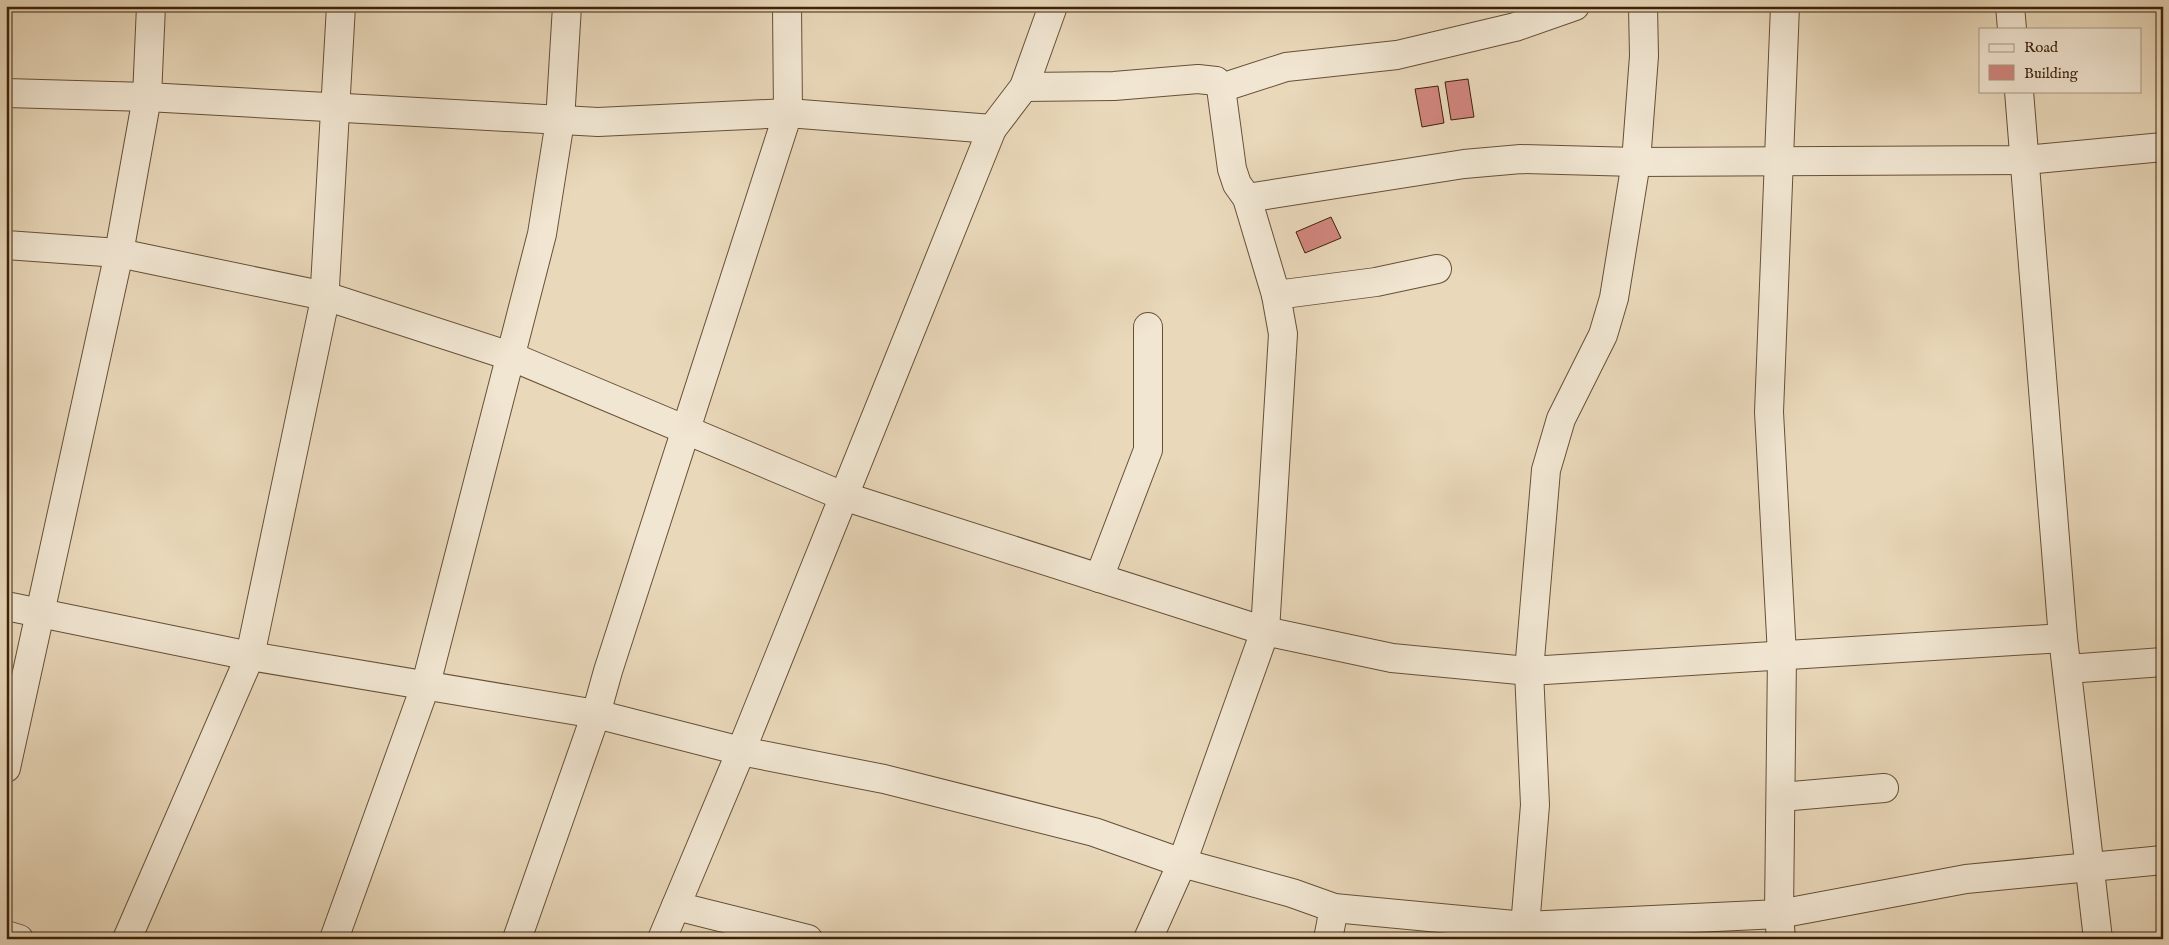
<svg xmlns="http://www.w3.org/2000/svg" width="2169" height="945" font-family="'IM FELL English',serif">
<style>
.building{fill:#d1867f;stroke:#3c220b}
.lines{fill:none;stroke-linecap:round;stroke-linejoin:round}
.minor-casing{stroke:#675037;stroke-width:30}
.minor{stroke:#f1e6d2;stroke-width:28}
</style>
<rect width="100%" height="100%" fill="#e9d8ba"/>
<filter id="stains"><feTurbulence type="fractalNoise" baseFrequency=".004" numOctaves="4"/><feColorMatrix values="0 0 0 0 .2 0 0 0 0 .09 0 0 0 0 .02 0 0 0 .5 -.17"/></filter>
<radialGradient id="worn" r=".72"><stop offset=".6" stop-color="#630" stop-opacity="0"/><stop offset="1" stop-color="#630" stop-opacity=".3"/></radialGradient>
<!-- building -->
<g class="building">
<path d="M1468,79L1474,117L1451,120L1445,82Z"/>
<path d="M1438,86L1444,123L1422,127L1415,89Z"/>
<path d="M1331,217L1341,238L1305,253L1296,232Z"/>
</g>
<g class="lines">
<!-- minor casing -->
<g class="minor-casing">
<g id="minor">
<path d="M2010,6L2012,29"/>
<path d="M1024,87L1114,86L1198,79L1216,81L1221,88L1232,169L1237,184L1247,198L1276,295L1283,334L1265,631L1182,863L1148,939"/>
<path d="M1221,88L1286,67L1397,55L1515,27L1575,6"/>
<path d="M2019,91L2063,638L2098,939"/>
<path d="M6,93L147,97L598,122L788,113L992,129"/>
<path d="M1247,198L1464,164L1521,159L1636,162L2026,160L2163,147"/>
<path d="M6,245L119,253L325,296L510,356L843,496L1265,631L1392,658L1529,671L2063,638"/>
<path d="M1276,295L1376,282L1437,269"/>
<path d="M1099,578L1148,450V327"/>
<path d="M6,606L250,656L596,714L741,751L884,779L1094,832L1182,863L1292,893L1334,908L1525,926L1779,914L1966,879L2163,860"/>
<path d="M2067,669L2163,662"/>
<path d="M6,768L119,253L147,97L151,6"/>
<path d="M1781,797L1884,788"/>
<path d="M676,906L808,939"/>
<path d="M6,935L19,939"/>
<path d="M127,939L250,656L324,304L341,6"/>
<path d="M334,939L426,684L542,234L560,121L567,6"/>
<path d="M517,939L596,714L608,671L788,113L787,6"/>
<path d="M662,939L741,751L992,129L1024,87L1053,6"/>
<path d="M1328,939L1334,908"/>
<path d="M1524,939L1535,805L1529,671L1546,470L1561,419L1603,335L1614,298L1636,162L1644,56L1643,6"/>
<path d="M1781,939L1779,914L1782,655L1769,412L1785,6"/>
</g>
</g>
<!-- minor -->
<use href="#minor" class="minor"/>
</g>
<!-- margin -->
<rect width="2169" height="945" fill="none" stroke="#e9d8ba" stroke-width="25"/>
<rect x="8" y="8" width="2154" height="930" fill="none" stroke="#3c220b" stroke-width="2.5"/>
<rect x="12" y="12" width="2144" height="920" fill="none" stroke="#3c220b"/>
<!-- legend -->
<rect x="1979" y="28" width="162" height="65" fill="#f1e6d2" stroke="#a99882"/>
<rect x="1989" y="44" width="25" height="8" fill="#f1e6d2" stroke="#a99882"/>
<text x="2024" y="52" font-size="15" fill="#3c220b">Road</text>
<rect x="1989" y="65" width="25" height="15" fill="#d1867f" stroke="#a99882"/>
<text x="2024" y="78" font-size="15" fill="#3c220b">Building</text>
<rect width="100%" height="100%" filter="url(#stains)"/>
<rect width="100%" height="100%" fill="url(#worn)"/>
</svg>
